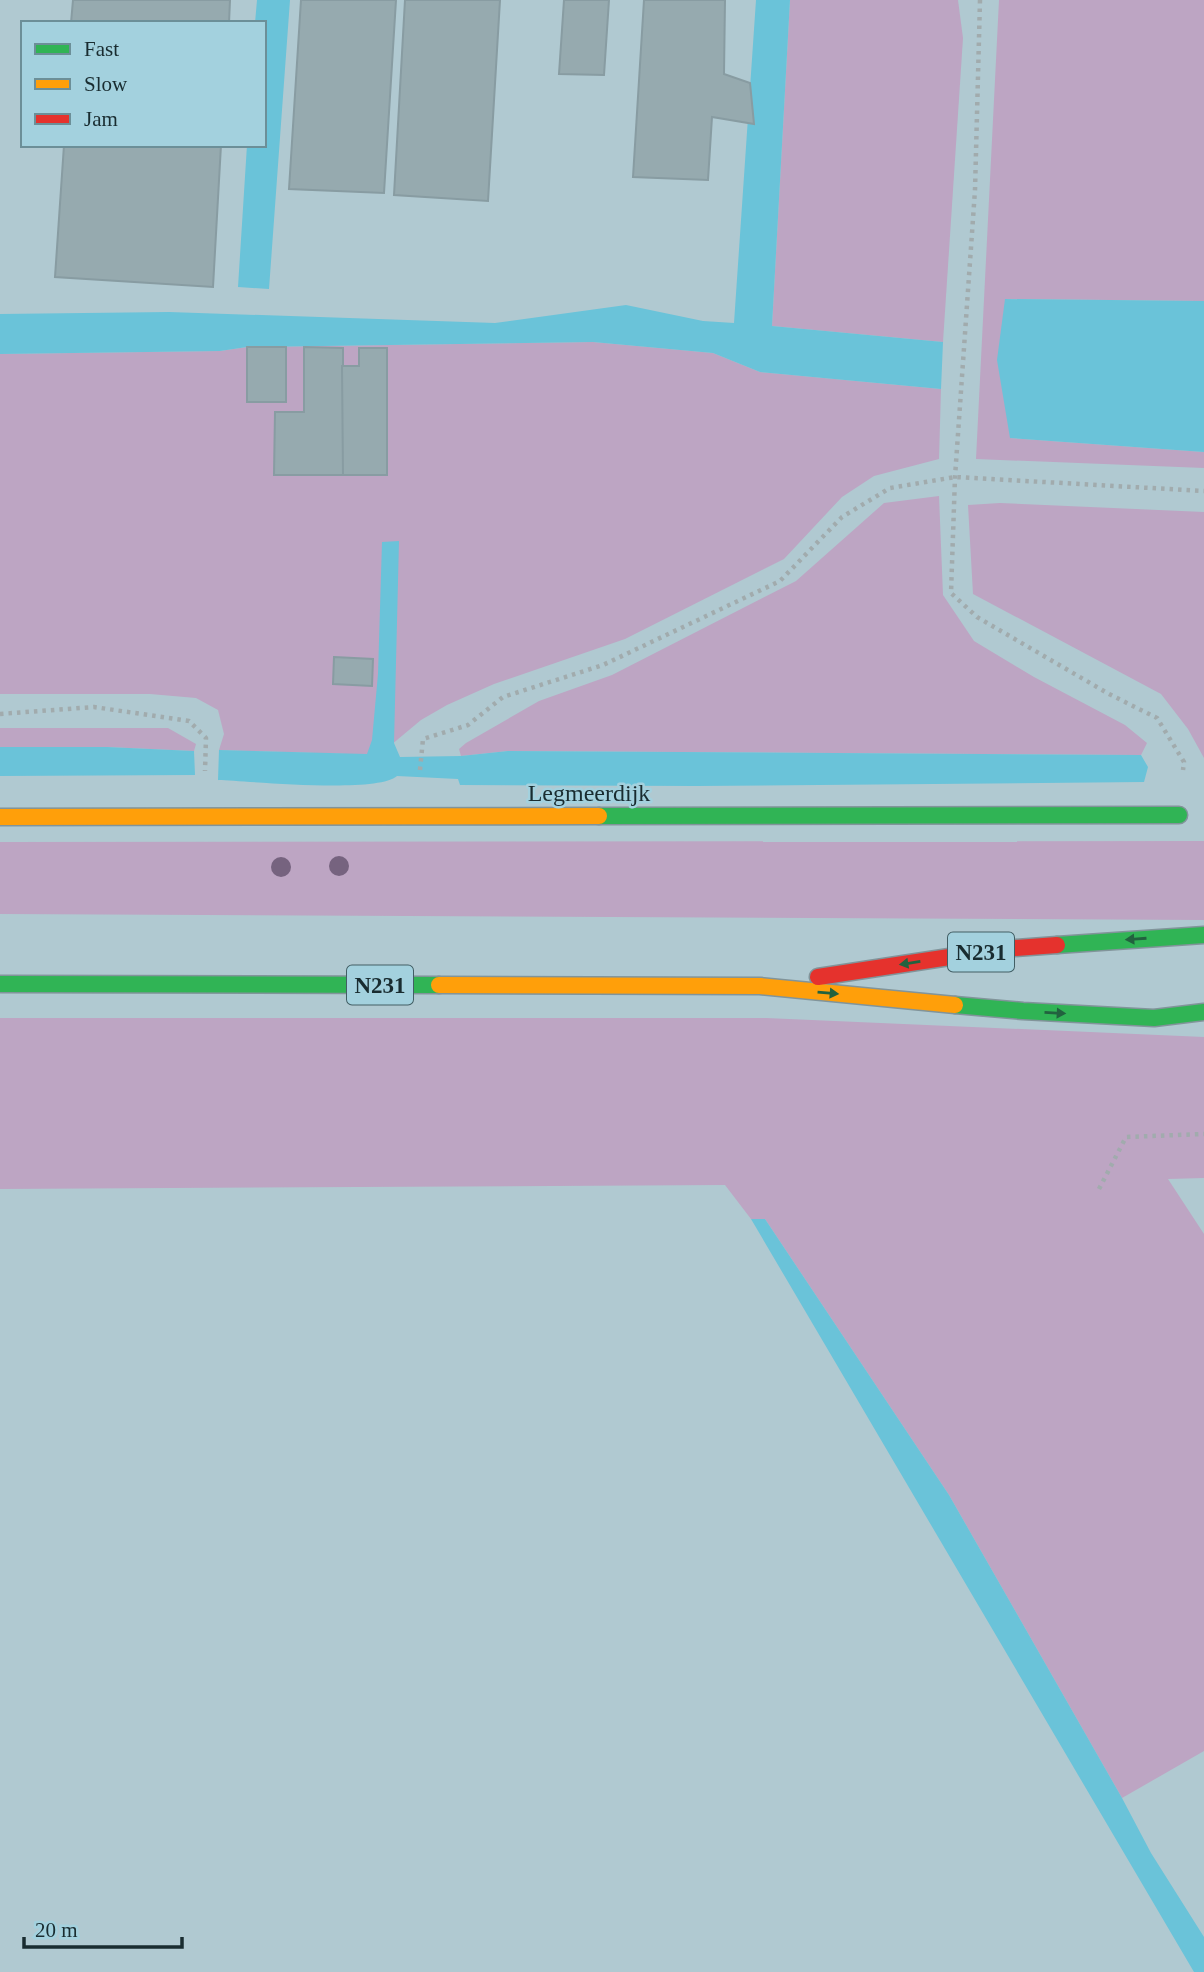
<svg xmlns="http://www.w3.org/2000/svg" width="1204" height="1972" font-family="Georgia,serif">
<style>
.green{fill:#bda5c3}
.water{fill:#6ac3d9}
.building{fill:#96aaaf;stroke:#889ca2;stroke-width:2}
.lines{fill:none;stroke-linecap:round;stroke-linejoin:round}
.fast-casing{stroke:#81949a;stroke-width:19}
.slow-casing{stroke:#81949a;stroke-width:19}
.jam-casing{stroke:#81949a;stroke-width:19}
.path{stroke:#a1abad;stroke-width:4.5;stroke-dasharray:3.5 5;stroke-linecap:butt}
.fast{stroke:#30b455;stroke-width:16}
.slow{stroke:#ff9f0a;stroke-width:16}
.jam{stroke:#e5322d;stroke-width:16}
.tree{fill:#76637f}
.oneway{fill:#22623f}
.labels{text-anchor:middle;stroke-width:5;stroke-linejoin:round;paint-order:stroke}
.shield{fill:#a3d1de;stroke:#425e64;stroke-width:2}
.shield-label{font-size:23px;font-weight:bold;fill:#192c30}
.street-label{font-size:24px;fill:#192c30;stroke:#a3d1de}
</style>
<rect width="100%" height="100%" fill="#b0c9d1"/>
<!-- green -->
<g class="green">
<path d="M790,0H958L963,38L943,342L772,326Z"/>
<path d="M999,0H1204V301L1006,299L1010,438L1204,452V468L976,459Z"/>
<path d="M593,342L713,353L760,372L941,389L939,459L874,476L842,497L784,559L625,639L494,684L447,705L421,720L379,755L219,750L224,734L218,710L196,698L150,694H0V354L220,351L247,347Z"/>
<path d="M939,496L943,595L974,641L1034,677L1125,725L1147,743L1141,755L508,751L461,756L459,749L466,743L539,701L612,675L796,581L884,503Z"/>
<path d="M1000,503L1204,512V758L1188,729L1161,694L973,594L968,505Z"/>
<path d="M0,728H168L196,744L194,751L107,747H0Z"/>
<path d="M1204,841V920L0,914V842Z"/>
<path d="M0,1018H766L1204,1037V1178L1168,1179L1204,1234V1751L1122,1798L949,1495L765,1219H751L725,1185L0,1189Z"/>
</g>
<!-- water -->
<g class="water">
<path d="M257,0H290L269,289L238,287L247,145H264V23H255Z"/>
<path d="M756,0H790L772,326L943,342L941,389L760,372L713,353L593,342L247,347L220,351L0,354V314L169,312L495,323L626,305L703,321L734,323Z"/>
<path d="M1005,299L1204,301V452L1010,438L997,360Z"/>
<path d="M399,541L394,743L400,757L461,756L508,751L1141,755L1148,767L1144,782L696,786L460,785L458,779L397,776C377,794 250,781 218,780L219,750L367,754L372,740L378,674L382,542Z"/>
<path d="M0,747H107L194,751L195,775L0,776Z"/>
<path d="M751,1219H765L949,1495L1122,1798L1151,1853L1204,1937V1972H1194Z"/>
</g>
<!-- building -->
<g class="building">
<path d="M73,0H230L229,23H71Z"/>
<path d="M301,0H396L384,193L289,189Z"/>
<path d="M405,0H500L488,201L394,195Z"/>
<path d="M564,0H609L604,75L559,74Z"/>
<path d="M644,0H725L724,74L750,83L754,124L712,117L708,180L633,177Z"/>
<path d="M64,145H221L213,287L55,277Z"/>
<rect x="247" y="347" width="39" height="55"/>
<path d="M304,347L343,348V475H274L275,412H304Z"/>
<path d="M359,348H387V475H343L342,366H359Z"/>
<path d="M334,657L373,659L372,686L333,684Z"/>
</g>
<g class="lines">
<!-- fast casing -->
<g class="fast-casing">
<g id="fast">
<path d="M599,816L1179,815"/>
<path d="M1057,945L1204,935"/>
<path d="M0,984L439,985"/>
<path d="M955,1005L1023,1011L1154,1018L1204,1012"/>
</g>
</g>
<!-- slow casing -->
<g class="slow-casing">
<g id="slow">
<path d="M0,817L599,816"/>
<path d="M439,985L760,986L955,1005"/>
</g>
</g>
<!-- jam casing -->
<g class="jam-casing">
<path id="jam" d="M818,977L1002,949L1057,945"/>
</g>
<!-- path -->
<g class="path">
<path d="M980,0L975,190L955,477L951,593L977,617L1109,694L1157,718L1184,762L1183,770"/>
<path d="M0,714L94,707L189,721L206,738L205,771"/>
<path d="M420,770L423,739L468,725L503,697L603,665L780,581L842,517L890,488L955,477L1204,491"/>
<path d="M1099,1189L1126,1137L1204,1134"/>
</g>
<!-- fast -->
<use href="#fast" class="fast"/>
<!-- slow -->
<use href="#slow" class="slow"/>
<!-- jam -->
<use href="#jam" class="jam"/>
</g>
<!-- trees -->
<g class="tree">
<circle cx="339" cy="866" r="10"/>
<circle cx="281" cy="867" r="10"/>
</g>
<!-- one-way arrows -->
<defs><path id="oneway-solid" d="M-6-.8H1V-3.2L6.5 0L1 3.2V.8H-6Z" transform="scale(1.75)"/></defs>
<g class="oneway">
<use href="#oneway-solid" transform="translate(1136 939) rotate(176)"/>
<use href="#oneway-solid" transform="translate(910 963) rotate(171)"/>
<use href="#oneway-solid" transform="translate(828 993) rotate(5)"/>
<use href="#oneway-solid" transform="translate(1055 1013) rotate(3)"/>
</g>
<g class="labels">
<!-- shield labels -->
<g class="shield">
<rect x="948" y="932.5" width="66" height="39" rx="5"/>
<rect x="347" y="965.5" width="66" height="39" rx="5"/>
</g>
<g class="shield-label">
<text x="981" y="960">N231</text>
<text x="380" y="993">N231</text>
</g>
<!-- street labels -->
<g class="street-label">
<text x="589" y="801">Legmeerdijk</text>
</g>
</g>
<!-- legend -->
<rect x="21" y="21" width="245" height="126" fill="#a3d1de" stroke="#6c8f98" stroke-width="2"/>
<rect x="35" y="44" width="35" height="10" fill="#30b455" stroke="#6c8f98" stroke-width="2"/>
<text x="84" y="56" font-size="21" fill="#192c30">Fast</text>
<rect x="35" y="79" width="35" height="10" fill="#ff9f0a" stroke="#6c8f98" stroke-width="2"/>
<text x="84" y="91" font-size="21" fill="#192c30">Slow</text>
<rect x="35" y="114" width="35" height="10" fill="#e5322d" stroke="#6c8f98" stroke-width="2"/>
<text x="84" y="126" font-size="21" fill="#192c30">Jam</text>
<!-- scale -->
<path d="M24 1937v10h158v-10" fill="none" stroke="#192c30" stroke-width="3.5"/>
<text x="35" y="1937" font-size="21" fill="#192c30" stroke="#a3d1de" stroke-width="5" paint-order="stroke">20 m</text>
</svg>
